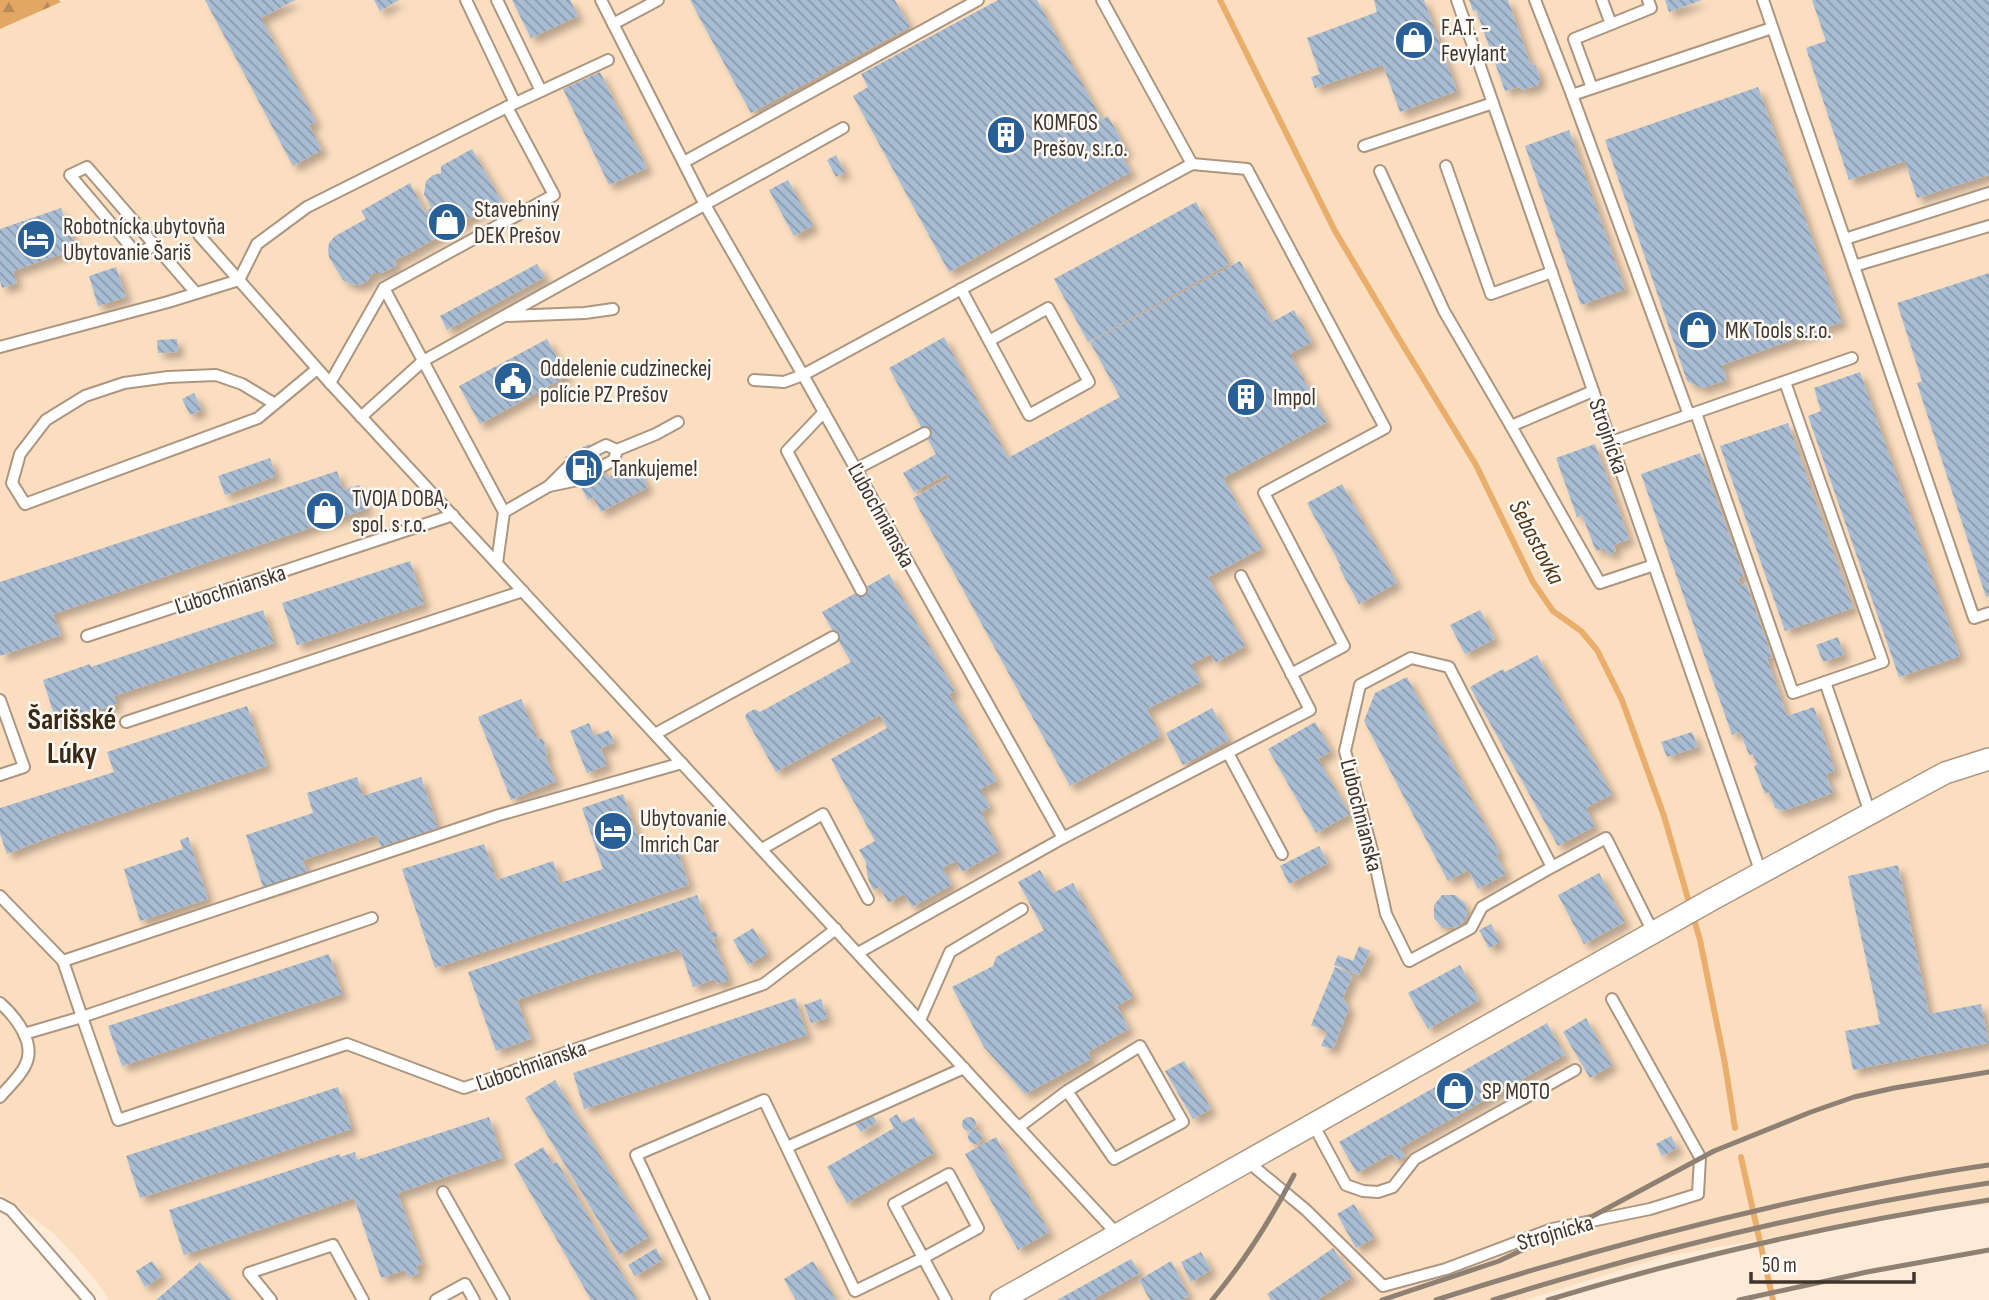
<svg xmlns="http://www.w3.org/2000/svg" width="1989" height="1300" font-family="'Sofia Sans Condensed',sans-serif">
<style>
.built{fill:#fbdec0}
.forest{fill:url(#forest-firs)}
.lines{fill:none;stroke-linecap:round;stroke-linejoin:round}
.stream{stroke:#eaae6c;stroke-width:6}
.building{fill:url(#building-back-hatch);filter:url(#shadow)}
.lane-casing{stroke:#ac9680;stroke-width:14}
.street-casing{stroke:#ac9680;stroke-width:24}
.lane{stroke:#fff;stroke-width:10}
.street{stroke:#fff;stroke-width:21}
.rail{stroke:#8e8173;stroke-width:5}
.labels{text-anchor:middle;stroke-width:5;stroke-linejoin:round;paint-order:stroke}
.poi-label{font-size:23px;fill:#3f352c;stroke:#fefaf5;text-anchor:start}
.street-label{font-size:23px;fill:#3f352c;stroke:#fefaf5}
.water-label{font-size:24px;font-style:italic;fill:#4f3619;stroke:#fefaf5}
.district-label{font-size:30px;font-weight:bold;fill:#3a2915;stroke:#fefaf5}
</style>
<defs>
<pattern id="forest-firs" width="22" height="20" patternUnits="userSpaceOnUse" patternTransform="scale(1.75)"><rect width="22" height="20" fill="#e3a765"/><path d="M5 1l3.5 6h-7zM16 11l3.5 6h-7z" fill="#b98953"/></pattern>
<pattern id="building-back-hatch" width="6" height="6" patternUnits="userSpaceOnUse" patternTransform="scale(1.75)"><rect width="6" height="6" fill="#a8bdd4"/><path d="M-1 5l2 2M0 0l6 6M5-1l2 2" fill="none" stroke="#8a9aac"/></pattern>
<filter id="shadow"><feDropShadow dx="6" dy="6" stdDeviation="3.5" flood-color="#0004"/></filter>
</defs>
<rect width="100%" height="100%" fill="#fdead7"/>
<!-- built -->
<path class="built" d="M65,0H1989V1205L1948,1207L1662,1257L1526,1300H108L104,1291L76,1257L53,1233L0,1194V29Z"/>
<!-- forest -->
<path class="forest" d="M0,0H59L61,2L0,29Z"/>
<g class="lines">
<!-- stream -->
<g class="stream">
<path d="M1220,0L1335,231L1398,337L1476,465L1533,582L1553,611L1581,631L1597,650L1622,700L1664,816L1700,940L1725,1064L1735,1128"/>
<path d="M1741,1157L1773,1300"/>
</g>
</g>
<!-- building -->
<g class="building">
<path d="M205,0H295L261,18L316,122L309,125L322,150L293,166Z"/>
<path d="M374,0H399L380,11Z"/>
<path d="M512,0H570L578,16L531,38Z"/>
<path d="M690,0H895L910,27L751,113Z"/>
<path d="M998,0H1037L1102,120L1108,116L1127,151L1121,154L1131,172L949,272L853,96L868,87L861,74Z"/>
<path d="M1374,0H1424L1457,91L1400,112L1383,65L1315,88L1311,77L1320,74L1307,38L1377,12Z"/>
<path d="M1469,0H1508L1530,63L1536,66L1540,79L1538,85L1523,90L1519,87L1505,91L1476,10L1473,11Z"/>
<path d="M1665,0H1702L1669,12Z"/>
<path d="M1812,0H1989V175L1917,198L1905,161L1849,180L1806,48L1826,41Z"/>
<path d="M600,72L647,168L609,185L563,89Z"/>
<path d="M1758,87L1842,322L1722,365L1727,380L1702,388L1687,381L1605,140Z"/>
<path d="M1569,130L1625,289L1581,305L1525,146Z"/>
<path d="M472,149L502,202L494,206L492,205L488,209L485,208L480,214L477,212L472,218L470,217L465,222L401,258V257L394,260L397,265L382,273H373L368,280L362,284L352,285L343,280L329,257L328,250L329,243L335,236L366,219L361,211L410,183L425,212L430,209L431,207L424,194L426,181L433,175L441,173V166Z"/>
<path d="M836,155L845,172L836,177L827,160Z"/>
<path d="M788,180L813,226L794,236L769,190Z"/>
<path d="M1196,202L1229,264L1088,342L1054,279Z"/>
<path d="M61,208L76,249L13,271L17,283L2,288L0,281V229Z"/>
<path d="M1240,261L1272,322L1294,310L1312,342L1290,354L1327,422L1223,478L1262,548L1208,577L1245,646L1215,663L1211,654L1191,664L1201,682L1147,709L1161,736L1070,786L913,498L949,478L947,474L914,492L903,473L936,454L889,368L944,337L1008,458L1120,397L1090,342Z"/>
<path d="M537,264L545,277L447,330L440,316Z"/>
<path d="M116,267L126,297L98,306L89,276Z"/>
<path d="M1989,273V596L1986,597L1917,383L1922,381L1897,303Z"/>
<path d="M177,339L178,352L158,353L157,340Z"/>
<path d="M547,339L567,376L480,424L459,386Z"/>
<path d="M1860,372L1960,656L1899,677L1808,416L1821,411L1814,388Z"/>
<path d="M194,393L202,410L190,415L182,399Z"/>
<path d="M1788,423L1853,608L1785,631L1720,446Z"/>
<path d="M589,444L607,478L635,463L648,487L601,512L593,497L588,500L565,457Z"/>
<path d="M1595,444L1629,539L1614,545L1616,551L1607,555L1605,548L1596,551L1582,515L1577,517L1556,458Z"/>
<path d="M1700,453L1744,576L1738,578L1741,586L1746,583L1772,657L1767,658L1787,716L1814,707L1835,771L1826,774L1833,793L1783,811L1775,808L1769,792L1765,794L1754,766L1757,765L1753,754L1749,755L1740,732L1732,735L1641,474Z"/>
<path d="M270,458L276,476L225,495L218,476Z"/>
<path d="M337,471L343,490L359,485L367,509L53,614L61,635L0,656V582Z"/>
<path d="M1342,484L1397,583L1359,604L1339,567L1341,566L1307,503Z"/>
<path d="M410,561L424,604L297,645L282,603Z"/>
<path d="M889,574L955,691L949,694L997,781L980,789L990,807L981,812L999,851L962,872L956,861L942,868L952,885L912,907L904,894L888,903L880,887L874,890L870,884L867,874L866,862L859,850L875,841L831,759L887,728L880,715L776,772L745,717L747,713L755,709L760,712L851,662L822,612Z"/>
<path d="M263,610L274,643L114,696L117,704L57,724L43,680L90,664L91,667Z"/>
<path d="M1480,610L1495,639L1465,654L1450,625Z"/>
<path d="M1838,637L1844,655L1823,662L1816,645Z"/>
<path d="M1537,655L1612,794L1586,808L1595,826L1558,846L1470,687L1503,669L1505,672Z"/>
<path d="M1407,677L1500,853L1496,855L1506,874L1478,889L1468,870L1448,881L1364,721L1375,693Z"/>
<path d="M521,699L538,740L542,738L545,744H544L548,754L545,755L556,781L511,800L478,717Z"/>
<path d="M247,706L267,766L58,834L7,854L0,834V808L114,772L107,752Z"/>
<path d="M1212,708L1229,740L1183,765L1166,733Z"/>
<path d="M1315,722L1331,751L1318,759L1350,814L1316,833L1268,749Z"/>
<path d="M589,723L594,736L609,730L614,743L601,748L607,765L587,773L570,731Z"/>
<path d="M1692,732L1698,747L1667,757L1661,742Z"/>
<path d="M357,777L363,796L421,777L438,828L381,847L377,835L303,860L308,875L264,890L246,835L313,813L307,793Z"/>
<path d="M623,794L644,854L675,842L689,885L435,968L402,869L484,844L497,880L553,861L560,883L603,869L582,808Z"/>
<path d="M188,837L208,899L140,921L124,869L183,849L180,840Z"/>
<path d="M1319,846L1328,863L1289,884L1280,866Z"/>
<path d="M1898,865L1929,1014L1981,1004L1989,1043L1853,1070L1845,1031L1880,1024L1848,876Z"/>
<path d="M1040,870L1053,893L1073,883L1133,997L1117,1006L1129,1029L1088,1052L1091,1059L1025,1094L984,1047L952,987L993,966L996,957L1044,930L1018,882Z"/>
<path d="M1599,873L1625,922L1584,944L1558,895Z"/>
<path d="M697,895L711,933L716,931L718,936L713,938L729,980L717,984L715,979L693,987L680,949L590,975L517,1000L531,1039L496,1051L468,972Z"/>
<path d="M1442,895H1455L1466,904L1467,917L1458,927L1443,928L1434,918V905Z"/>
<path d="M1491,924L1500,942L1489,948L1479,930Z"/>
<path d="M753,928L768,953L748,965L733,940Z"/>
<path d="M1359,946L1370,951L1359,975L1334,965L1338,955L1353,961Z"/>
<path d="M329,954L342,994L122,1066L108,1026Z"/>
<path d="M1460,965L1479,1000L1428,1029L1408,993Z"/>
<path d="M1335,967L1353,974L1343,998L1349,1008L1333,1049L1321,1046L1327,1032L1311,1025Z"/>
<path d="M795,998L807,1035L584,1109L573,1073Z"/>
<path d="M821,999L827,1018L811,1023L804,1005Z"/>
<path d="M1586,1018L1612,1065L1590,1078L1563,1032Z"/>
<path d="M1547,1023L1565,1055L1400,1148L1405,1156L1397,1161L1392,1153L1357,1173L1339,1142Z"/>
<path d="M1184,1061L1211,1109L1193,1119L1165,1071Z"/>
<path d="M555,1080L649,1237L619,1255L525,1098Z"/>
<path d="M338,1087L352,1129L140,1198L126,1156Z"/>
<path d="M872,1114L877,1122L861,1132L855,1124Z"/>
<path d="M897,1114L902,1123L914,1117L934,1153L847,1203L827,1167L894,1128L889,1119Z"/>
<path d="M489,1117L502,1158L398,1193L422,1264L416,1266L419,1273L408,1277L405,1270L381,1278L354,1198L184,1255L169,1210L340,1154V1157L355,1152L357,1160Z"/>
<circle cx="969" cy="1124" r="7"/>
<circle cx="975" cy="1137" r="7"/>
<path d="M1671,1136L1677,1148L1662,1156L1656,1144Z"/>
<path d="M996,1137L1049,1232L1018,1250L965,1154Z"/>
<path d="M543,1147L553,1164L557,1162L637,1300H591L514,1164Z"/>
<path d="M1354,1204L1374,1238L1356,1248L1337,1214Z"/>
<path d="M656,1248L662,1260L635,1276L628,1265Z"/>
<path d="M1333,1248L1352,1277L1317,1300H1271L1267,1294Z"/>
<path d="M1201,1252L1211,1270L1191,1282L1181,1262Z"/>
<path d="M1131,1259L1140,1273L1092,1300H1057Z"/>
<path d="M152,1261L162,1276L145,1287L136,1271Z"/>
<path d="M813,1261L836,1300H796L784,1279Z"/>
<path d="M1171,1261L1189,1296L1182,1300H1150L1139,1280Z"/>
<path d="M200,1262L232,1300H156Z"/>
</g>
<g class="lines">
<!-- lane casing -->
<g class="lane-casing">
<g id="lane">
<path d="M466,0L515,103"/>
<path d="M497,0L541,91"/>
<path d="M601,0L704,203L803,375L1192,164"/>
<path d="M1102,0L1192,164"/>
<path d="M1457,0L1761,873"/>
<path d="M1535,0L1572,95L1772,28"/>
<path d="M1602,0L1611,24"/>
<path d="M1763,0L1854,266"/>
<path d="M613,24L658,0"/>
<path d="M1592,88L1574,39L1651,8L1648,0"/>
<path d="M1572,95L1689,415"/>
<path d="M1364,146L1493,103"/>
<path d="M684,162L978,0"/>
<path d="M1192,164L1247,169L1385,428L1264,493L1344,646L1291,674"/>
<path d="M1446,166L1491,294L1552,272"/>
<path d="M1380,171L1444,311L1511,426"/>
<path d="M1989,226L1854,266L1974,618L1989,613"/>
<path d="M199,235L330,383L1118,1235"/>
<path d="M1845,239L1989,193"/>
<path d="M155,246L136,253L70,175L87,167L196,293"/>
<path d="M384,288L554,195L507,107"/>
<path d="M961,289L1029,415L1089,382L1048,308L989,341"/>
<path d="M505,316L585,313L613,309"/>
<path d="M0,347L168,302L239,280L257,244L307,207L507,107L608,60"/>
<path d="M754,380L784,382L803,375L1063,838"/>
<path d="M1785,382L1883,662L1825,682"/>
<path d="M330,383L384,288L504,512L497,563"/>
<path d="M1593,391L1511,426L1600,583L1654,565"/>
<path d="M275,404L242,384L216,375L168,377L124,383L85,396L46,420L20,454L12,483L25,504L258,418L317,369"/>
<path d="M824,412L787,451L861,590"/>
<path d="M1696,413L1793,693L1825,682L1870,813"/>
<path d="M361,417L423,361L843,128"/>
<path d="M1611,442L1852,358"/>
<path d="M592,452L606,445L617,450L656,434L678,422"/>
<path d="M601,467L614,460L617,450"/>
<path d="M856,469L925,433"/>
<path d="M549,486L578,480"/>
<path d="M504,512L549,486L569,466"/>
<path d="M87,636L453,515"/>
<path d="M0,700L24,767L0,775"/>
<path d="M126,722L523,591"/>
<path d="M655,734L833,637"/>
<path d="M1228,753L1282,854"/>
<path d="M762,849L823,814L868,899"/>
<path d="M1552,867L1482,907L1471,928L1409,961L1386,914L1372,850L1345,751L1360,685L1411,658L1449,667L1552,867L1606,838L1653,932"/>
<path d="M0,896L63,961"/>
<path d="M372,918L82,1017L63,961L499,815L682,763"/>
<path d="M858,953L1063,838L1310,710L1241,576"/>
<path d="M0,1003C16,1017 37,1044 25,1066C19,1078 8,1087 0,1097"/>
<path d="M920,1020L950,952L1022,909"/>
<path d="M24,1034L82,1017L118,1120L347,1044L464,1088L764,984L836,929"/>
<path d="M1313,1124L1346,1185L1363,1191L1378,1192L1393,1187L1415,1159L1575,1070"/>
<path d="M1019,1127L1067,1091L1140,1046L1183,1122L1114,1159L1067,1091"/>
<path d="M787,1147L964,1068"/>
<path d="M1247,1161L1306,1210L1383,1286L1446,1269L1552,1229L1650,1209L1698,1194L1700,1157L1612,999"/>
<path d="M443,1192L504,1300"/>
<path d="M0,1204L11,1210L89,1300"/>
<path d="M271,1300L249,1273L333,1245L363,1300"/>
<path d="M436,1300L465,1284L474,1300"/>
<path d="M704,1300L636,1155L764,1100L855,1291L923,1258L978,1228L949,1174L894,1204L946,1300"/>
</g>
</g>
<!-- street casing -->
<g class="street-casing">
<path id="street" d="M1001,1300L1711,900L1945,773L1989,759"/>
</g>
<!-- lane -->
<use href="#lane" class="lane"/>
<!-- street -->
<use href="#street" class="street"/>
<!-- rail -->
<g class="rail">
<path d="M1212,1300C1244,1262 1271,1219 1294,1175"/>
<path d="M1382,1300L1499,1261L1578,1224L1714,1151L1811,1112L1854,1097L1894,1088L1989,1072"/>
<path d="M1436,1300C1563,1259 1691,1224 1821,1196C1877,1184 1933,1173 1989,1165"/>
<path d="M1493,1300C1656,1249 1820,1209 1989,1183"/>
<path d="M1548,1300C1692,1256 1840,1223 1989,1200"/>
<path d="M1739,1300L1867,1272L1989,1250"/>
</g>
</g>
<!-- icons -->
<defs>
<g id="shop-disc" transform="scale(2.0125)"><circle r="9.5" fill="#285f97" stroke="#fefaf5"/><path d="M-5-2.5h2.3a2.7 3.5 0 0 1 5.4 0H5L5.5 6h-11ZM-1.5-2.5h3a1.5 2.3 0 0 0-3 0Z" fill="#fff"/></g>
<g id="building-disc" transform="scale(2.0125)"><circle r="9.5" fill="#285f97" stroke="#fefaf5"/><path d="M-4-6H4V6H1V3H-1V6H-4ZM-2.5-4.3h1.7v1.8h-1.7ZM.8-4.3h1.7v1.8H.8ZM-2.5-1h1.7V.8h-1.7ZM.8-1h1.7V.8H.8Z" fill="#fff"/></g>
<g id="hotel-disc" transform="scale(2.0125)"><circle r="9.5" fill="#285f97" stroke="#fefaf5"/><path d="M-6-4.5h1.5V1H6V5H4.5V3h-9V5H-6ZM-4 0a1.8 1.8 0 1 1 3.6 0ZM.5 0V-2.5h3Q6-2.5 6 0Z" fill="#fff"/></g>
<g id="civic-disc" transform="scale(2.0125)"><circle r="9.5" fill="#285f97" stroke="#fefaf5"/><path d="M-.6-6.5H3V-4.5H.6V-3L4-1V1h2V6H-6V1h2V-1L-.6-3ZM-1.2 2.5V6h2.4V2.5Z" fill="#fff"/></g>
<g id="fuel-disc" transform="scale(2.0125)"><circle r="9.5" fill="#285f97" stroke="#fefaf5"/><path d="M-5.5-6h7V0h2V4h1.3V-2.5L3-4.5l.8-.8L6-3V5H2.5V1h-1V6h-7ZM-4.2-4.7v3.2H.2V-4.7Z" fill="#fff"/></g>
</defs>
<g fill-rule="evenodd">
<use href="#shop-disc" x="1414" y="40"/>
<use href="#building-disc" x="1006" y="135"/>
<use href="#shop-disc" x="447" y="222"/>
<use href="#hotel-disc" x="36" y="239"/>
<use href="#shop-disc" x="1698" y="330"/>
<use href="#civic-disc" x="513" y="381"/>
<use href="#building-disc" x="1246" y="397"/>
<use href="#fuel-disc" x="584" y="468"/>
<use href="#shop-disc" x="325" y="511"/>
<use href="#hotel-disc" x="613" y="831"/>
<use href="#shop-disc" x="1455" y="1091"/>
</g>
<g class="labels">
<!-- poi labels -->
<g class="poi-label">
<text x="1441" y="35">F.A.T. -<tspan x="1441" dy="26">Fevylant</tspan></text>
<text x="1033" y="130">KOMFOS<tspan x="1033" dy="26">Prešov, s.r.o.</tspan></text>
<text x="474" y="217">Stavebniny<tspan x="474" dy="26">DEK Prešov</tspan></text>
<text x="63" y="234">Robotnícka ubytovňa<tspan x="63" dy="26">Ubytovanie Šariš</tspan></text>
<text x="1725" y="338">MK Tools s.r.o.</text>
<text x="540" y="376">Oddelenie cudzineckej<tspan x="540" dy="26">polície PZ Prešov</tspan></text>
<text x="1273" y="405">Impol</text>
<text x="611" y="476">Tankujeme!</text>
<text x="352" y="506">TVOJA DOBA,<tspan x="352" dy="26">spol. s r.o.</tspan></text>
<text x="640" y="826">Ubytovanie<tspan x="640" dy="26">Imrich Car</tspan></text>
<text x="1482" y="1099">SP MOTO</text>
</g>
<!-- street labels -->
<g class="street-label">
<text transform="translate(1609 436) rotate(71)" y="8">Strojnícka</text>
<text transform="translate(882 515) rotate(61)" y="8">Ľubochnianska</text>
<text transform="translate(230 589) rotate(-18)" y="8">Ľubochnianska</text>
<text transform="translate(1362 815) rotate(76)" y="8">Ľubochnianska</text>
<text transform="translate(531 1065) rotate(-19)" y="8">Ľubochnianska</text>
<text transform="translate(1555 1232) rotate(-16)" y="8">Strojnícka</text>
</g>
<!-- water labels -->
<g class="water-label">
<text transform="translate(1537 542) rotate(62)" y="8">Šebastovka</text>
</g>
<!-- district labels -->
<g class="district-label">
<text x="72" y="729">Šarišské<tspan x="72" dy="34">Lúky</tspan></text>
</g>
</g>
<!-- scale -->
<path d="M1751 1272v10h163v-10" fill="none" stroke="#3f352c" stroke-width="3.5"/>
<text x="1762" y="1272" font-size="21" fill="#3f352c" stroke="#fefaf5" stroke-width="5" paint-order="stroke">50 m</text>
</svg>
